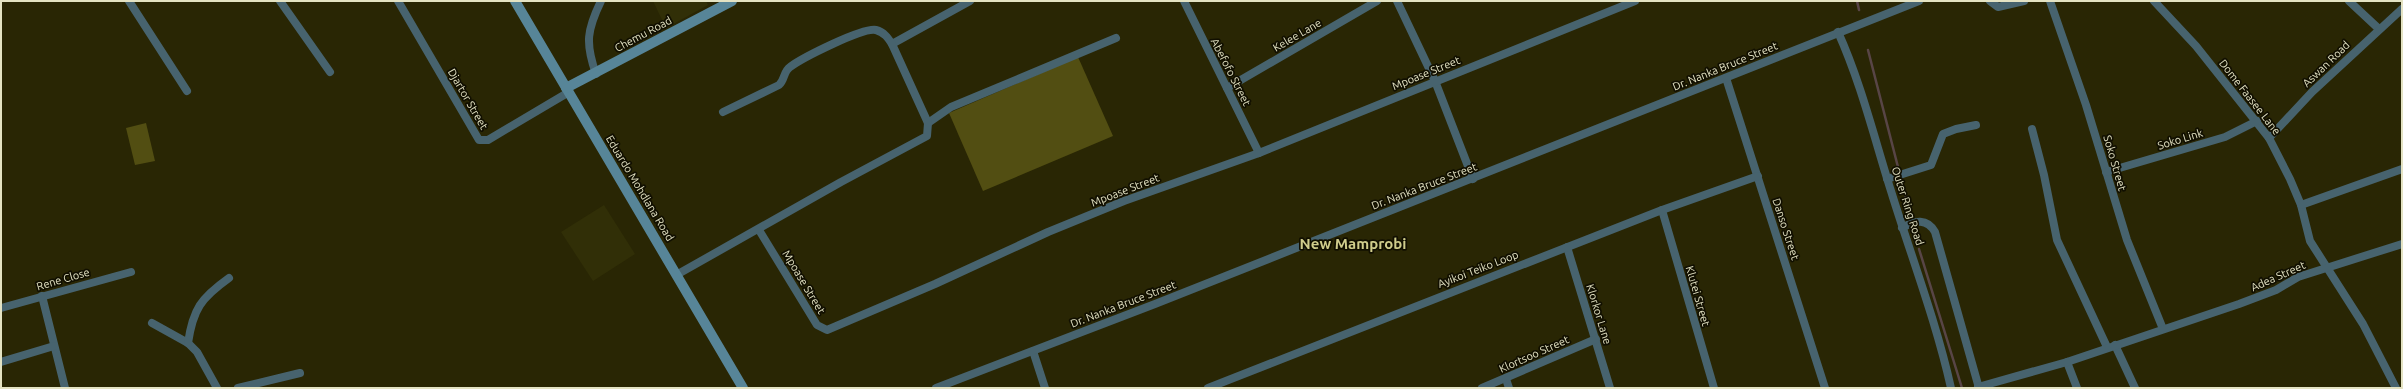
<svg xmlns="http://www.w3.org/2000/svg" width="2403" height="389" font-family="Ubuntu,sans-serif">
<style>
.built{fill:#312f07}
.green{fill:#524e12}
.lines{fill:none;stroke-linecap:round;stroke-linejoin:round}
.stream{stroke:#584546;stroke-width:2.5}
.street{stroke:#47636e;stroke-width:8}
.secondary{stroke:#578598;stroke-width:10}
.labels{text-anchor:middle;stroke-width:3.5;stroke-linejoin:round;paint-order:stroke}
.street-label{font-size:11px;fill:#e4e3c3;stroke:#110f00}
.district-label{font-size:15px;font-weight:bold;fill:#d0cd8c;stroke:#110f00}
</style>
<rect width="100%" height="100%" fill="#292604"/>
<!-- built -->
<g class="built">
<path d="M653,1H706L708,5L666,28Z"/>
<path d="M604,205L635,254L593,281L561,232Z"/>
</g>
<!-- green -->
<g class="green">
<path d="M1078,57L1113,136L983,191L949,113Z"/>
<path d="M146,123L155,161L135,165L126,128Z"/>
</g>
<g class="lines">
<!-- stream -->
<g class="stream">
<path d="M1857,1L1859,10"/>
<path d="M1868,50L1909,210"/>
<path d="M1919,249L1962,388"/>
</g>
<!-- street -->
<g class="street">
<path d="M129,1L187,91"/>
<path d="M280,1L330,72"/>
<path d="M398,1L479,140H488L569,92"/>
<path d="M1184,1L1259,153"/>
<path d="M1397,1L1435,81L1473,179"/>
<path d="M1990,1L1998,7L2024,1"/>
<path d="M2050,1L2086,105L2127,240L2163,329"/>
<path d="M2154,1L2196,46L2269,138L2290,179L2301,205L2310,241L2363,324L2396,388"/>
<path d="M2349,1L2379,29"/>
<path d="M1838,32C1861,83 1874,137 1891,191C1911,256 1936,321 1951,388"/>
<path d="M892,44L970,1"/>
<path d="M596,74C585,43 587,30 601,1"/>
<path d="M1726,78L1825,388"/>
<path d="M1227,88L1377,1"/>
<path d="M928,123L951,107L1116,38"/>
<path d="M2032,129L2044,175L2057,240L2107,347"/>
<path d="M2269,138L2312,92L2402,9"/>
<path d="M2106,172L2225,137L2257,121"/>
<path d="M1887,179L1931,165L1943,134L1956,129L1976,125"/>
<path d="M2301,205L2402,169"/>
<path d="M1662,210L1714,388"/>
<path d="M1902,228C1915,220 1927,218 1935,232L1979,388"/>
<path d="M759,230L817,325L827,330L935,284L1048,232L1124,201L1259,153L1635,1"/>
<path d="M1567,247L1610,388"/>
<path d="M678,274L841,182L927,136L928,123L892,44C888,38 884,32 876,30C863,27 802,58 790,67C783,72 785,80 779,85L723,112"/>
<path d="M42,296L65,388"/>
<path d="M1,308L131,272"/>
<path d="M152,323L188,343L197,352L217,388"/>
<path d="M188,343C193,309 201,298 229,278"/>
<path d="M2115,345L2135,388"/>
<path d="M1033,351L1045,388"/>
<path d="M1,362L54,346"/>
<path d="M2067,362L2077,388"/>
<path d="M1506,379L1509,388"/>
<path d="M1978,387L2067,362L2239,304L2276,290L2298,277L2402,244"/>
<path d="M238,388L300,373"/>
<path d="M936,388L1155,304L1919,1"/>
<path d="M1208,388L1662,210L1758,176"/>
<path d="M1482,388L1596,339"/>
</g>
<!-- secondary -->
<g class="secondary">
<path d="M515,1L743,388"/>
<path d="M566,88L732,1"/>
</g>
</g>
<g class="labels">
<!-- street labels -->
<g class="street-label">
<text transform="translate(643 34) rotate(-28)" y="4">Chemu Road</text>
<text transform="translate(1297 35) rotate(-30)" y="4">Kelee Lane</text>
<text transform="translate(2326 64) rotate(-44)" y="4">Aswan Road</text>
<text transform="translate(1725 66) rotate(-22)" y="4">Dr. Nanka Bruce Street</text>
<text transform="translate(1231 72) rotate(63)" y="4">Abefofo Street</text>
<text transform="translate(1426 73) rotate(-22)" y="4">Mpoase Street</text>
<text transform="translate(2250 97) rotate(52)" y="4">Dome Faasee Lane</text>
<text transform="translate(468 99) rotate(60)" y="4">Djartor Street</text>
<text transform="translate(2180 139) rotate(-17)" y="4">Soko Link</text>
<text transform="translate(2115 163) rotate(74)" y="4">Soko Street</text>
<text transform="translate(1424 186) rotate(-21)" y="4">Dr. Nanka Bruce Street</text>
<text transform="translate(640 188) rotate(59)" y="4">Eduardo Mohdlana Road</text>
<text transform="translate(1125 190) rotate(-21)" y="4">Mpoase Street</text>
<text transform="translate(1908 206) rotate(72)" y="4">Outer Ring Road</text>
<text transform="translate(1786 229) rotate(72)" y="4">Danso Street</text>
<text transform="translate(1478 269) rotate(-21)" y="4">Ayikoi Teiko Loop</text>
<text transform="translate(2278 276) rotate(-24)" y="4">Adea Street</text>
<text transform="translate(63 279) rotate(-16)" y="4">Rene Close</text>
<text transform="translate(804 282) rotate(59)" y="4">Mpoase Street</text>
<text transform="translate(1698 296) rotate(74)" y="4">Klutei Street</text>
<text transform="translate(1123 304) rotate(-21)" y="4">Dr. Nanka Bruce Street</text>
<text transform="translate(1599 314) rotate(73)" y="4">Klorkor Lane</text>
<text transform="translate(1534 354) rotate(-24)" y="4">Klortsoo Street</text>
</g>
<!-- district labels -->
<g class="district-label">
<text x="1353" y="249">New Mamprobi</text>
</g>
</g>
<!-- border -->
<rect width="2403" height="389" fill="none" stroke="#e4e3c3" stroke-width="4"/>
</svg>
